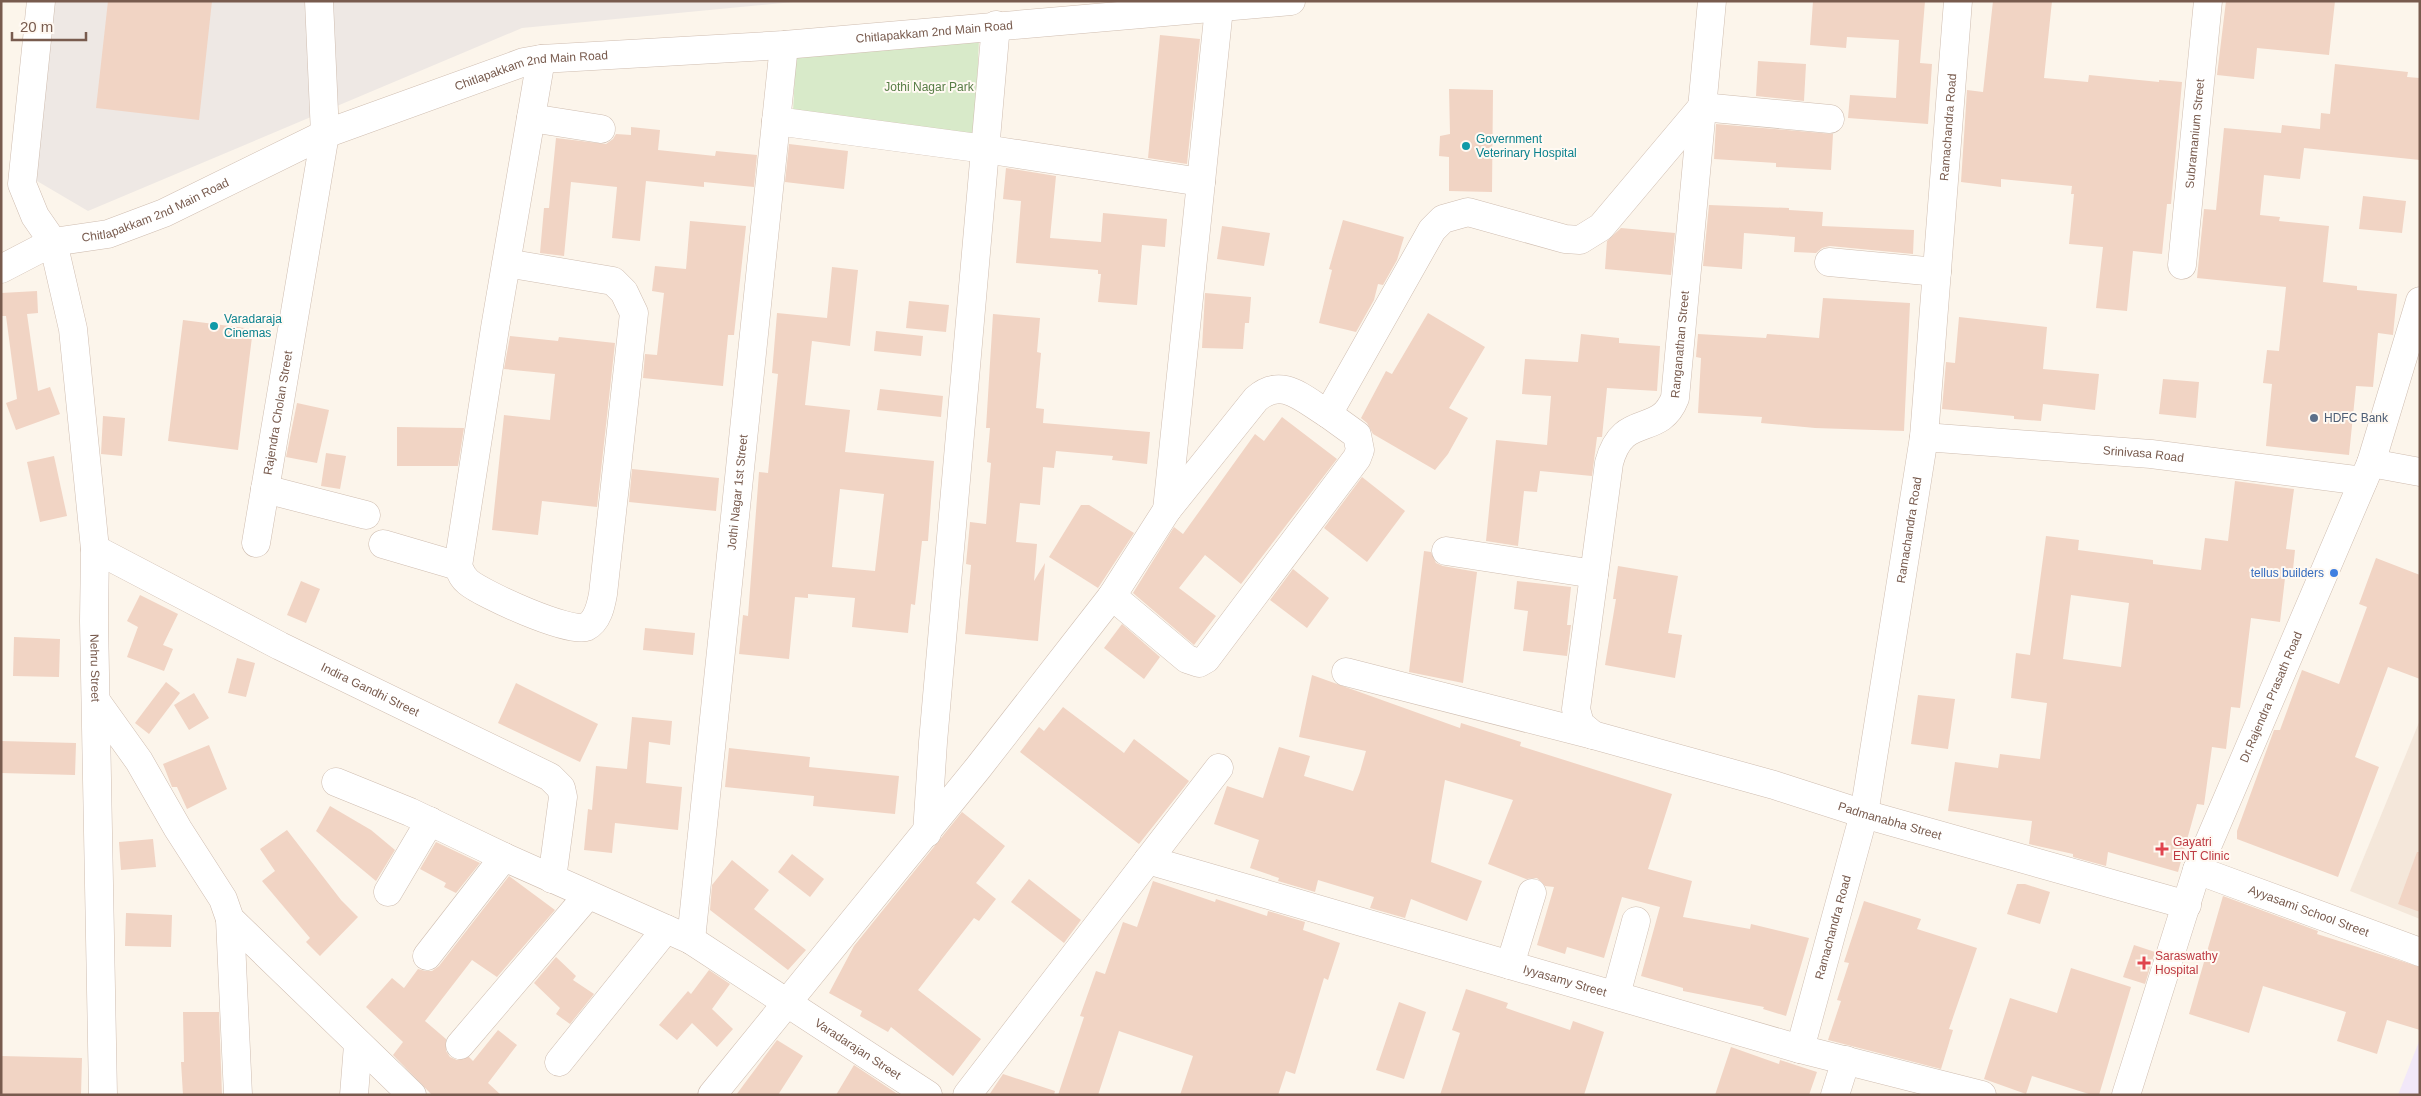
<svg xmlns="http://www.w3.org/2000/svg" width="2421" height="1096" font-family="Helvetica,sans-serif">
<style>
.residential{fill:#f4e7da}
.industrial{fill:#eee8e4}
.education{fill:#f2e8f9}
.green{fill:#d8eac9}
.building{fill:#f1d4c4;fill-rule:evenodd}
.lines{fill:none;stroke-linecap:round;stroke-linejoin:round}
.minor-casing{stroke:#cfbdb0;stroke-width:29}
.minor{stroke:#fff;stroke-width:28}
.culture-dot{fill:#0f9aa8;stroke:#fff9f2;stroke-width:2}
.service-dot{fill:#5c6f8a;stroke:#fff9f2;stroke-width:2}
.shop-dot{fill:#3f7fe0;stroke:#fff9f2;stroke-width:2}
.health-dot{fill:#e0444e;stroke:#fff9f2;stroke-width:2}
.labels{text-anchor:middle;stroke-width:4;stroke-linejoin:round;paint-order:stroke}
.street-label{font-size:12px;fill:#785b4e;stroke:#fff9f2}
.park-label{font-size:12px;fill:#587d46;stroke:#fff9f2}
.culture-label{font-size:12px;fill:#0d838f;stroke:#fff9f2;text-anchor:start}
.service-label{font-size:12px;fill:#4e5e75;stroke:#fff9f2;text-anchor:start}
.shop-label{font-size:12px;fill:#366cbe;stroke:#fff9f2;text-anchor:end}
.health-label{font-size:12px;fill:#be3a42;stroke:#fff9f2;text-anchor:start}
</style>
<rect width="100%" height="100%" fill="#fcf5eb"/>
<!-- residential -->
<path class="residential" d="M2420,720V919L2350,891Z"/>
<!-- industrial -->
<path class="industrial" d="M49,1H804L522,28L88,211L37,181L22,184Z"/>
<!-- education -->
<path class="education" d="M2420,1039V1095H2398Z"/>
<!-- green -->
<path class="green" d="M979,39L975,140L793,112L796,51Z"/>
<!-- building -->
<g class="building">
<path d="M108,1H212L199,120L96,108Z"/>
<path d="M1813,1H1925L1920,63L1932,64L1928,124L1848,118L1850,95L1896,98L1899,40L1847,37L1846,48L1810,45Z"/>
<path d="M1993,1H2052L2044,78L2088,82L2089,75L2159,82V80L2182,82L2171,204H2167L2162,254L2133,251L2127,311L2096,308L2103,247L2069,244L2074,194H2071L2072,186L2001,179V187L1961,182L1967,90L1983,92Z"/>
<path d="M2226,1H2335L2329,55L2257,48L2254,79L2217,75Z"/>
<path d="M1160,35L1200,39L1187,164L1148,158Z"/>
<path d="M1758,61L1806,64L1804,101L1756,96Z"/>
<path d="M2335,64L2408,72L2407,77L2420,78V160L2304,148L2300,179L2264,175L2260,215L2280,217L2279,221L2329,226L2323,282L2357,286V290L2397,294L2393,335L2378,333L2373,387L2356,386L2349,455L2266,446L2272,384L2263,383L2267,350L2279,351L2286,287L2197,278L2204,209L2216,210L2224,128L2281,133L2282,125L2320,129L2321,113L2330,114Z"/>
<path d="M1449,89L1493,90L1492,192L1449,191V157L1439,156L1440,136L1450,134Z"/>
<path d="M1716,124L1833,134L1831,170L1776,167V163L1714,159Z"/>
<path d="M631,127L660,130L658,150L715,156L716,151L757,155L754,187L704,182V187L646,181L640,241L612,238L617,187L571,182L564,256L540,253L544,208H549L556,138L606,144L613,139L616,134L631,135Z"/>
<path d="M789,144L848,151L844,189L785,182Z"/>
<path d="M1006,168L1056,176L1050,238L1101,242L1103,213L1167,219L1165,247L1142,245L1137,305L1098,302L1101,274H1098V270L1016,263L1021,201L1003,199Z"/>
<path d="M2363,196L2406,201L2402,233L2359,229Z"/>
<path d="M1709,205L1789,208V210L1823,212L1822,226L1914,230L1913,254L1830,246L1822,248L1816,253L1794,252L1795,237L1744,233L1742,269L1703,266Z"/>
<path d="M1343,220L1404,237L1397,260L1383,285L1378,284L1374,300L1356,332L1319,323L1332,270L1329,269Z"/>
<path d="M690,221L746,226L734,335H728L723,386L643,378L645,354L657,355L664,293L652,291L655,266L686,269Z"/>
<path d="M1222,226L1270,233L1264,266L1217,259Z"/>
<path d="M1621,228L1675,233L1671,275L1605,269L1607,241Z"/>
<path d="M832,267L858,270L850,346L812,341L805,405L850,410L845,452L934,461L928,541H922L915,605L911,604L908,633L852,627L855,598L808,594V598L795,597L789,659L739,654L743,615L748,616L759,472L768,473L778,374L772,373L777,313L827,318ZM840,489L884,494L875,571L832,567Z"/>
<path d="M37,291L38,313L27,314L38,391L50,387L60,414L16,430L6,403L17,399L6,316H1V293Z"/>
<path d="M1205,293L1251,297L1249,323H1245L1243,349L1202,348Z"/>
<path d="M1823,298L1910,303L1904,431L1815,428L1761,423L1762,417L1698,413L1701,358L1696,357L1698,334L1766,338L1767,334L1819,338Z"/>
<path d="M909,301L949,305L946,332L906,328Z"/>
<path d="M1428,313L1485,347L1449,408L1468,418L1448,454L1435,470L1373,434L1367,423L1361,418L1386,371L1392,374Z"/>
<path d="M993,314L1040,318L1037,352L1041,353L1036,408L1044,409L1043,423L1150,432L1147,464L1112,460L1113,456L1056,451L1054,468L1043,467L1040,505L1020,503L1016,542L1037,544L1034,581L1045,563L1038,641L965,634L971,565L966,564L970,522L986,524L991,463L987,462L990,428H986Z"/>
<path d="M1959,317L2047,327L2043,369L2099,374L2095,410L2043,404L2041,421L2014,419V416L1942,409L1946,362L1955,363Z"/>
<path d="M183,320L253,329L238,450L168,441Z"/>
<path d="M876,331L923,336L921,356L874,351Z"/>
<path d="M1581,334L1619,338V343L1660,346L1657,391L1607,388L1602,437H1597L1592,476L1540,471L1537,492L1524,491L1518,546L1486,541L1496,440L1547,445L1551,396L1522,394L1525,359L1578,362Z"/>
<path d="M510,336L558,341L559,337L615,343L597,507L542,501L538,535L492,530L504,415L550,420L555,374L504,369Z"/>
<path d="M2163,379L2199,382L2196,418L2159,414Z"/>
<path d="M880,389L943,396L941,417L877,410Z"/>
<path d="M297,403L329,410L317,463L286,457Z"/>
<path d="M103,416L125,418L122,456L101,454Z"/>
<path d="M1282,417L1337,459L1241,584L1205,555L1179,588L1216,616L1194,645L1133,593L1174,527L1183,534L1255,434L1264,441Z"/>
<path d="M397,427L464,428L458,466H397Z"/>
<path d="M326,453L346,456L340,489L321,486Z"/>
<path d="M54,456L67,516L40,522L27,462Z"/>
<path d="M632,469L719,478L716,511L629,502Z"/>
<path d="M1362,477L1405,511L1367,562L1324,528Z"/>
<path d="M2235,481L2294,489L2286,549L2295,550L2292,579L2285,578L2280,622L2251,618L2240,708L2231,707L2226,749L2212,747L2204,805L2197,804L2178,872L2108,852L2106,866L2073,857V854L2029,844L2032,821L1948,811L1955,762L1998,768L2000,754L2040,759L2047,703L2011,698L2016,653L2030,655L2046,536L2079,540L2078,550L2153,560V564L2201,570L2205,538L2228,541ZM2071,595L2129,603L2121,667L2063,659Z"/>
<path d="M1081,505H1089L1134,533L1098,588L1049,557Z"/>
<path d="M1424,551L1431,552L1436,563L1443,566L1477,572L1463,683L1409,672Z"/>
<path d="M2376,558L2420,575V679L2388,667L2355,757L2379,767L2338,877L2237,839V831L2274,730H2280L2302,670L2339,684L2367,607L2359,604Z"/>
<path d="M1618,566L1678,576L1668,633L1682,635L1675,678L1605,665L1616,599H1613Z"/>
<path d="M1293,569L1329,598L1307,628L1270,600Z"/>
<path d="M301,581L320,589L306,623L287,615Z"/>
<path d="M1517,581L1571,587L1567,625H1571L1567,656L1523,651L1528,611L1514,609Z"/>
<path d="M140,595L178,614L163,645L173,649L164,671L127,657L138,627L127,621Z"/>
<path d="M1122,624L1160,657L1144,679L1104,648Z"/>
<path d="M645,628L695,633L693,655L643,650Z"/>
<path d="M14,637L60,639L59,677L13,676Z"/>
<path d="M237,658L255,663L246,697L228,693Z"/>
<path d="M1312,675L1460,728L1461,723L1521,742L1520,746L1672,794L1648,869L1692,881L1683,917L1750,929L1751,924L1809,938L1786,1016L1763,1009L1764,1007L1683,991V988L1641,976L1660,907L1622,897L1604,958L1567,947L1565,954L1537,945L1554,887L1545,886L1537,878L1526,879L1488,864L1513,800L1445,780L1431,862L1482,881L1467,921L1411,899L1405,918L1370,908L1374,897L1318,880L1315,892L1278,881L1279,878L1250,868L1259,840L1214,824L1227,786L1263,798L1279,747L1310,756L1304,776L1353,791L1360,772L1366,751L1299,737Z"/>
<path d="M166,682L180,693L149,734L135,723Z"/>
<path d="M516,683L598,724L580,762L498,723Z"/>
<path d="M194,693L209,718L189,730L174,705Z"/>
<path d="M1918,695L1955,699L1948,749L1911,744Z"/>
<path d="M1063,707L1124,753L1134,739L1189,781L1139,844L1020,752L1039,727L1044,731Z"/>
<path d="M632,717L672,721L670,745L649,742L646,783L682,787L678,830L615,823L612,853L584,850L588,809L592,810L596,766L627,769Z"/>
<path d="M1,741L76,743L75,775L1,773Z"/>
<path d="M209,745L227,789L187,809L177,787H172L163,764Z"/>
<path d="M729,748L810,757L809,767L899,776L895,814L813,806L814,796L725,787Z"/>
<path d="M330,806L371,830L395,850L376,881L316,831Z"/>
<path d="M962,812L1005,846L976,883L996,899L979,921L974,918L918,990L981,1039L953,1076L891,1027L888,1032L860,1016L862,1011L829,993L854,946Z"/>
<path d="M287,830L341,900L358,917L320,956L306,942L310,938L262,881L275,871L260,849Z"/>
<path d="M153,839L156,867L121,870L119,842Z"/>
<path d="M436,842L480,863L456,893L444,887L446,883L420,869Z"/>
<path d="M2417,852H2420V912L2398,904Z"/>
<path d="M792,854L824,879L810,897L778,872Z"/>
<path d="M732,860L769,890L754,909L806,950L788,970L710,910L712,885Z"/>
<path d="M509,876L555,910L497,977L472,960L425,1021L446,1039V1051L450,1057L457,1060L469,1057L473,1061L498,1030L517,1045L488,1083L501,1095H432L393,1055L403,1042L366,1007L392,978L404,988L418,969L425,971H432L439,966Z"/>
<path d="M1029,879L1081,920L1064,943L1011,902Z"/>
<path d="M1153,881L1215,902L1216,899L1267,916L1268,911L1305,922L1303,930L1340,943L1328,980L1324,978L1295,1074L1286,1071L1278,1095H1180L1193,1056L1119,1031L1098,1095H1058L1084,1017L1080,1016L1096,971L1105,974L1123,922L1137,927Z"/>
<path d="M2017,884H2025L2050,892L2040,924L2007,914Z"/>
<path d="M2223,896L2318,931L2317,934L2420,967V1030L2387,1020L2377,1054L2337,1041L2346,1012L2263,986L2249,1033L2189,1014Z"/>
<path d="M1864,901L1921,919L1917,929L1977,948L1949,1029L1953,1030L1941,1069L1828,1040L1841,1001L1837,1000L1849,963L1844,962Z"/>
<path d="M126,913L172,915L171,947L125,946Z"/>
<path d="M2134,945L2155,952L2145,984L2123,977Z"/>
<path d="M556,957L576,976L573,980L594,994L570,1024L556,1014L560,1008L534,983Z"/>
<path d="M2071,968L2131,987L2099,1095H2092L2032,1076L2026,1094L1984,1079L2010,998L2057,1013Z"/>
<path d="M709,970L730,984L712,1009L733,1029L717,1047L692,1023L677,1040L659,1025L688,991L691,994Z"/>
<path d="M1466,989L1508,1003L1506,1008L1570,1030L1573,1021L1604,1032L1584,1095H1440L1460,1033L1452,1030Z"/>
<path d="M1399,1002L1426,1012L1404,1079L1376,1070Z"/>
<path d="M183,1012H219L222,1095H183L181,1062H184Z"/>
<path d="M777,1040L803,1056L778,1095H736Z"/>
<path d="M1731,1047L1779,1064L1780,1060L1817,1072L1809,1095H1715Z"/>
<path d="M1,1056L82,1058L81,1095H1Z"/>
<path d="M854,1065L899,1095H836Z"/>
<path d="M1003,1074L1055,1091L1054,1095H989Z"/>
</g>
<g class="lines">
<!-- minor casing -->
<g class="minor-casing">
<g id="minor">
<path id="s1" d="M41,1L22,184L35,216L53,242L108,234L164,213L325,134L524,62L541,59L784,45L1291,1"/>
<path d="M531,118L601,129"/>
<path d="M776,121L985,149L1201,182"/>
<path d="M1829,262L1937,272"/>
<path d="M506,263L613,281L624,292L634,313L603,594C601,605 598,621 586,627C570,634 482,594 468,582C462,577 461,573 458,566L495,328L541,59"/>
<path id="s2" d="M2182,265L2208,1"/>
<path id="s3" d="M1,269L53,242L73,329L95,549L94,621L103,1095"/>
<path id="s4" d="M1924,437L2151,454L2363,481"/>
<path d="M2371,463L2420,472"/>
<path d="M265,489L366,515"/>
<path d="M1167,510L1219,8"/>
<path id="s5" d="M256,543L325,134L319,1"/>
<path d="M383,544L458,566"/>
<path id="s6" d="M95,549L280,646L550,777L561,788L563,797L552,879"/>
<path d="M1446,551L1594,574"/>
<path d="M1112,596L1187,659L1199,663L1206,659L1357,458L1360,450L1357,435L1328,414"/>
<path id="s7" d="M1346,672L1593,735L1774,785L1864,814L2187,905"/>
<path d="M96,701L139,761L178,829L223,899L230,919L412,1095"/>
<path id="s8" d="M1593,735L1580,724L1576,709L1609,463C1623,410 1659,439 1675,398L1712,1"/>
<path id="s9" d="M336,782L410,812L504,857L691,940L928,1095"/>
<path d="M927,833L933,742L996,25"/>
<path id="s10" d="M1148,860L1800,1049L1982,1095"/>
<path id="s11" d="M2197,870L2420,952"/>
<path d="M388,892L430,821"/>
<path d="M230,919L238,1095"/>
<path id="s12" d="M691,940L784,45"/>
<path d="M427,956L504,857"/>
<path d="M1510,965L1532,893"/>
<path d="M1616,995L1636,921"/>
<path d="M460,1045L588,895"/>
<path id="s13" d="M1800,1049L1864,814L1924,437L1958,1"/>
<path d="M559,1062L666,929"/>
<path d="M354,1095L358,1045"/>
<path d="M712,1095L978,768L1112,596L1167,510L1256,399C1282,376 1303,399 1328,414L1432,230L1443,219L1468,212L1565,239L1580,240L1601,227L1702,107L1830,119"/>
<path d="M967,1095L1219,768"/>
<path d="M1835,1095L1846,1060"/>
<path id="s14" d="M2126,1095L2197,870L2371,463L2420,301"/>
</g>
</g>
<!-- minor -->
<use href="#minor" class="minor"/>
</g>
<!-- markers -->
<g class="culture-dot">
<circle cx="1466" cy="146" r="5"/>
<circle cx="214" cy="326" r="5"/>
</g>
<circle class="service-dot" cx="2314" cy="418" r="5"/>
<circle class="shop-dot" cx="2334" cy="573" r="5"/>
<g class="health-dot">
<path d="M2159.5 841.5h5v5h5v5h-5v5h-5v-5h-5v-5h5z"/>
<path d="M2141.5 955.5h5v5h5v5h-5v5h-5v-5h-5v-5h5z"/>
</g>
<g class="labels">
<!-- street labels -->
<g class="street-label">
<text dy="4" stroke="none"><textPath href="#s1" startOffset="1168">Chitlapakkam 2nd Main Road</textPath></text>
<text dy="4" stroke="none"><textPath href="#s1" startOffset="762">Chitlapakkam 2nd Main Road</textPath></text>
<text dy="4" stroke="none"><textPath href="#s13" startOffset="936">Ramachandra Road</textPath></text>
<text dy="4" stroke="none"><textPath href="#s2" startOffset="132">Subramanium Street</textPath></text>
<text dy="4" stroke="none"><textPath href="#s1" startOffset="358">Chitlapakkam 2nd Main Road</textPath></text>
<text dy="4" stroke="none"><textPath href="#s8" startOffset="432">Ranganathan Street</textPath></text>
<text dy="4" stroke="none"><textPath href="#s5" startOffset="132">Rajendra Cholan Street</textPath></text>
<text dy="4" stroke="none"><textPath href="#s4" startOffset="220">Srinivasa Road</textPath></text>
<text dy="4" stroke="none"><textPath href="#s12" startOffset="450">Jothi Nagar 1st Street</textPath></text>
<text dy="4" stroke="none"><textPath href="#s13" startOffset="531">Ramachandra Road</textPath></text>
<text dy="4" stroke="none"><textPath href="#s3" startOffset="488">Nehru Street</textPath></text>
<text dy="4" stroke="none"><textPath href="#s6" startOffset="309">Indira Gandhi Street</textPath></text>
<text dy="4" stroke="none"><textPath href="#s14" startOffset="424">Dr.Rajendra Prasath Road</textPath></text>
<text dy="4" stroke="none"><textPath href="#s7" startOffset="564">Padmanabha Street</textPath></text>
<text dy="4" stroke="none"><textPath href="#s11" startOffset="119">Ayyasami School Street</textPath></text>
<text dy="4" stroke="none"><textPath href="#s13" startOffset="126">Ramachandra Road</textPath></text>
<text dy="4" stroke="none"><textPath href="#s10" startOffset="434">Iyyasamy Street</textPath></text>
<text dy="4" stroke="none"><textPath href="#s9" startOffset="588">Varadarajan Street</textPath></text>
</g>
<!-- park labels -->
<g class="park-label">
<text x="929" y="91">Jothi Nagar Park</text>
</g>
<!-- culture labels -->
<g class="culture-label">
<text x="1476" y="143">Government<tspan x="1476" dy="14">Veterinary Hospital</tspan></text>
<text x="224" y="323">Varadaraja<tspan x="224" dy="14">Cinemas</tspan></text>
</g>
<!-- service labels -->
<g class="service-label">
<text x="2324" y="422">HDFC Bank</text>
</g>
<!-- shop labels -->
<g class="shop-label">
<text x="2324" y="577">tellus builders</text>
</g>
<!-- health labels -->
<g class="health-label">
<text x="2173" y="846">Gayatri<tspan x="2173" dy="14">ENT Clinic</tspan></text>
<text x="2155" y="960">Saraswathy<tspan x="2155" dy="14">Hospital</tspan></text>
</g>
</g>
<!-- border -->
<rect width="2421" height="1096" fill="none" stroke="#785b4e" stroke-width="5"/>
<!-- scale -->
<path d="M12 32v8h74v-8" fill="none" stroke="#785b4e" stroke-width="2.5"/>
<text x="20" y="32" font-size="15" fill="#785b4e" stroke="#fff9f2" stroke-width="4" paint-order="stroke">20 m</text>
</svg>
